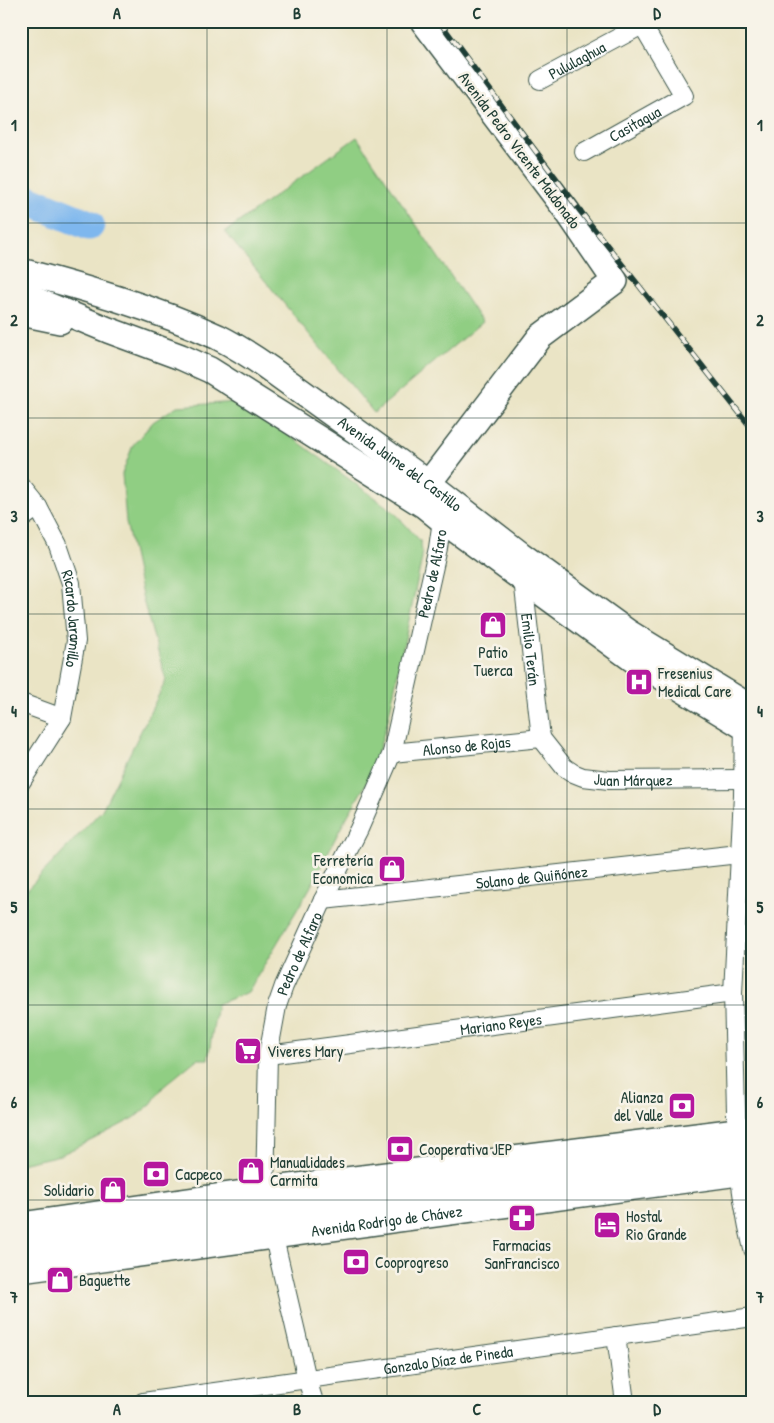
<svg xmlns="http://www.w3.org/2000/svg" width="774" height="1423" font-family="'Patrick Hand',sans-serif">
<style>
.green{fill:#90ce83;stroke:#58865c}
.lines{fill:none;stroke-linecap:round;stroke-linejoin:round}
.river{stroke:#7eb7ee;stroke-width:31}
.street-casing{stroke:#3d564a;stroke-width:20}
.secondary-casing{stroke:#3d564a;stroke-width:28}
.street{stroke:#fff;stroke-width:18}
.secondary{stroke:#fff;stroke-width:25}
.rail-casing{stroke:#1f3d34;stroke-width:5.5}
.rail{stroke:#f7f3e8;stroke-width:4;stroke-dasharray:11;stroke-linecap:butt}
.grid{fill:none;stroke:#1f3d34;stroke-width:1;stroke-opacity:0.55}
.labels{text-anchor:middle;stroke-width:5;stroke-linejoin:round;paint-order:stroke}
.street-label{font-size:16px;fill:#1f3d34;stroke:#f7f3e8}
.poi-label{font-size:16px;fill:#1f3d34;stroke:#f7f3e8;text-anchor:start}
.neatline{fill:none;stroke:#1f3d34;stroke-width:2}
.grid-label{font-size:16px;text-anchor:middle;font-weight:bold;fill:#1f3d34}
</style>
<rect width="100%" height="100%" fill="#f7f3e8"/>
<filter id="ink" filterUnits="userSpaceOnUse"><feTurbulence type="fractalNoise" baseFrequency=".02" numOctaves="2"/><feDisplacementMap in="SourceGraphic" scale="10" xChannelSelector="R" yChannelSelector="G"/><feConvolveMatrix kernelMatrix="1 2 1 2 8 2 1 2 1" color-interpolation-filters="sRGB"/></filter>
<filter id="wash" filterUnits="userSpaceOnUse"><feTurbulence type="fractalNoise" baseFrequency=".0096" numOctaves="4" result="noise"/><feDisplacementMap in="SourceGraphic" scale="20" xChannelSelector="R" yChannelSelector="G"/><feGaussianBlur stdDeviation="1.12" result="paint"/><feColorMatrix in="noise" values="0 0 0 0 0 0 0 0 0 0 0 0 0 0 0 0 0 1.4 0 .05"/><feComposite in="paint" operator="in"/></filter>
<g filter="url(#wash)">
<rect width="100%" height="100%" fill="#eae4c5"/>
<!-- green -->
<g class="green">
<path d="M357,137L482,322L374,413L225,232Z"/>
<path d="M239,402L263,416L394,512L421,542L422,558L388,720L371,775L339,831L310,888L248,992L217,1004L208,1059H197L163,1087L151,1104L134,1118L92,1140L60,1155L21,1164V896L102,810L166,680L143,600L126,522L122,474L133,445L153,422L177,406Z"/>
</g>
<g class="lines">
<!-- river -->
<path class="river" d="M21,197L89,225"/>
</g>
</g>
<g filter="url(#ink)">
<g class="lines">
<!-- street casing -->
<g class="street-casing">
<g id="street">
<path id="s1" d="M540,80L642,25"/>
<path id="s2" d="M584,152L684,96L640,21"/>
<path id="s3" d="M21,486L38,507L58,545L71,583L76,641L62,718L21,782"/>
<path d="M21,519L38,507"/>
<path id="s4" d="M526,575L523,579L541,738"/>
<path d="M21,703L62,718"/>
<path d="M744,719L743,795L733,993L737,1151C740,1184 745,1217 753,1249"/>
<path id="s5" d="M541,738L564,767L573,773L583,777L609,780L743,779"/>
<path id="s6" d="M392,753L541,738"/>
<path id="s7" d="M323,900L739,854"/>
<path id="s8" d="M268,1055L733,993"/>
<path id="s9" d="M267,1199L265,1190L268,1055L277,1006L284,986L323,900L359,829L392,753L438,548L442,520L446,513"/>
<path d="M271,1225L307,1379L314,1402"/>
<path d="M616,1336L625,1402"/>
<path id="s10" d="M143,1402L753,1317"/>
</g>
</g>
<!-- secondary casing -->
<g class="secondary-casing">
<g id="secondary">
<path id="s11" d="M21,271C88,289 155,308 218,337C236,346 253,357 270,369L428,483L520,554L629,633L740,701L753,708"/>
<path d="M21,294L108,330L181,357L210,370L425,506L446,523L631,658L753,732"/>
<path d="M21,313L60,321"/>
<path d="M418,497L540,337L615,281L567,211L423,21"/>
<path d="M21,1225L265,1190L753,1129"/>
<path d="M21,1247L753,1149"/>
<path id="s12" d="M21,1270L753,1171"/>
</g>
</g>
<!-- street -->
<use href="#street" class="street"/>
<!-- secondary -->
<use href="#secondary" class="secondary"/>
<!-- rail casing -->
<g class="rail-casing">
<path id="rail" d="M439,21L580,211L753,430"/>
</g>
<!-- rail -->
<use href="#rail" class="rail"/>
</g>
</g>
<!-- grid -->
<path class="grid" d="M207,21V1402M387,21V1402M567,21V1402M21,223H753M21,418H753M21,614H753M21,809H753M21,1005H753M21,1200H753"/>
<!-- icons -->
<defs>
<g id="shop-square" transform="scale(1.4375)"><rect x="-9" y="-9" width="18" height="18" rx="4" fill="#b5179e" stroke="#f7f3e8"/><path d="M-5-2.5h2.3a2.7 3.5 0 0 1 5.4 0H5L5.5 6h-11ZM-1.5-2.5h3a1.5 2.3 0 0 0-3 0Z" fill="#fff"/></g>
<g id="hospital-square" transform="scale(1.4375)"><rect x="-9" y="-9" width="18" height="18" rx="4" fill="#b5179e" stroke="#f7f3e8"/><path d="M-5-5h3v3.5h4V-5h3V5h-3V1.5h-4V5h-3Z" fill="#fff"/></g>
<g id="supermarket-square" transform="scale(1.4375)"><rect x="-9" y="-9" width="18" height="18" rx="4" fill="#b5179e" stroke="#f7f3e8"/><path d="M-6-5.5h2.5l.6 2H6L4.5 2H-2.5L-4.4-4H-6ZM-1.5 3.2a1.3 1.3 0 1 0 .1 0ZM3 3.2a1.3 1.3 0 1 0 .1 0Z" fill="#fff"/></g>
<g id="bank-square" transform="scale(1.4375)"><rect x="-9" y="-9" width="18" height="18" rx="4" fill="#b5179e" stroke="#f7f3e8"/><path d="M-6-4H6V4H-6ZM0-2.3a2.3 2.3 0 1 0 0 4.6a2.3 2.3 0 1 0 0-4.6Z" fill="#fff"/></g>
<g id="pharmacy-square" transform="scale(1.4375)"><rect x="-9" y="-9" width="18" height="18" rx="4" fill="#b5179e" stroke="#f7f3e8"/><path d="M-2-6h4v4h4v4h-4v4h-4v-4h-4v-4h4Z" fill="#fff"/></g>
<g id="hotel-square" transform="scale(1.4375)"><rect x="-9" y="-9" width="18" height="18" rx="4" fill="#b5179e" stroke="#f7f3e8"/><path d="M-6-4.5h1.5V1H6V5H4.5V3h-9V5H-6ZM-4 0a1.8 1.8 0 1 1 3.6 0ZM.5 0V-2.5h3Q6-2.5 6 0Z" fill="#fff"/></g>
</defs>
<g fill-rule="evenodd">
<use href="#shop-square" x="493" y="625"/>
<use href="#hospital-square" x="639" y="682"/>
<use href="#shop-square" x="392" y="869"/>
<use href="#supermarket-square" x="248" y="1051"/>
<use href="#bank-square" x="682" y="1106"/>
<use href="#bank-square" x="400" y="1149"/>
<use href="#shop-square" x="251" y="1171"/>
<use href="#bank-square" x="156" y="1174"/>
<use href="#shop-square" x="113" y="1190"/>
<use href="#pharmacy-square" x="522" y="1218"/>
<use href="#hotel-square" x="607" y="1225"/>
<use href="#bank-square" x="356" y="1262"/>
<use href="#shop-square" x="60" y="1280"/>
</g>
<g class="labels">
<!-- street labels -->
<g class="street-label">
<text dy="6" stroke="none"><textPath href="#s1" startOffset="42">Pululaghua</textPath></text>
<text dy="6" stroke="none"><textPath href="#s2" startOffset="58">Casitagua</textPath></text>
<text transform="translate(520 150) rotate(53)" y="6">Avenida Pedro Vicente Maldonado</text>
<text dy="6" stroke="none"><textPath href="#s11" startOffset="430">Avenida Jaime del Castillo</textPath></text>
<text dy="6" stroke="none"><textPath href="#s9" startOffset="656">Pedro de Alfaro</textPath></text>
<text dy="6" stroke="none"><textPath href="#s3" startOffset="146">Ricardo Jaramillo</textPath></text>
<text dy="6" stroke="none"><textPath href="#s4" startOffset="76">Emilio Terán</textPath></text>
<text dy="6" stroke="none"><textPath href="#s6" startOffset="75">Alonso de Rojas</textPath></text>
<text dy="6" stroke="none"><textPath href="#s5" startOffset="109">Juan Márquez</textPath></text>
<text dy="6" stroke="none"><textPath href="#s7" startOffset="210">Solano de Quiñónez</textPath></text>
<text dy="6" stroke="none"><textPath href="#s9" startOffset="251">Pedro de Alfaro</textPath></text>
<text dy="6" stroke="none"><textPath href="#s8" startOffset="235">Mariano Reyes</textPath></text>
<text dy="6" stroke="none"><textPath href="#s12" startOffset="369">Avenida Rodrigo de Chávez</textPath></text>
<text dy="6" stroke="none"><textPath href="#s10" startOffset="308">Gonzalo Díaz de Pineda</textPath></text>
</g>
<!-- poi labels -->
<g class="poi-label">
<text x="493" y="658" text-anchor="middle">Patio<tspan x="493" dy="18">Tuerca</tspan></text>
<text x="658" y="679">Fresenius<tspan x="658" dy="18">Medical Care</tspan></text>
<text x="373" y="866" text-anchor="end">Ferretería<tspan x="373" dy="18">Economica</tspan></text>
<text x="267" y="1057">Viveres Mary</text>
<text x="663" y="1103" text-anchor="end">Alianza<tspan x="663" dy="18">del Valle</tspan></text>
<text x="419" y="1155">Cooperativa JEP</text>
<text x="270" y="1168">Manualidades<tspan x="270" dy="18">Carmita</tspan></text>
<text x="175" y="1180">Cacpeco</text>
<text x="94" y="1196" text-anchor="end">Solidario</text>
<text x="626" y="1222">Hostal<tspan x="626" dy="18">Rio Grande</tspan></text>
<text x="522" y="1251" text-anchor="middle">Farmacias<tspan x="522" dy="18">SanFrancisco</tspan></text>
<text x="375" y="1268">Cooprogreso</text>
<text x="79" y="1286">Baguette</text>
</g>
</g>
<!-- margin -->
<rect width="774" height="1423" fill="none" stroke="#f7f3e8" stroke-width="55"/>
<rect x="28" y="28" width="718" height="1368" class="neatline"/>
<g class="grid-label">
<text x="117" y="19">A</text>
<text x="297" y="19">B</text>
<text x="477" y="19">C</text>
<text x="657" y="19">D</text>
<text x="14" y="131">1</text>
<text x="760" y="131">1</text>
<text x="14" y="326">2</text>
<text x="760" y="326">2</text>
<text x="14" y="522">3</text>
<text x="760" y="522">3</text>
<text x="14" y="717">4</text>
<text x="760" y="717">4</text>
<text x="14" y="913">5</text>
<text x="760" y="913">5</text>
<text x="14" y="1108">6</text>
<text x="760" y="1108">6</text>
<text x="14" y="1303">7</text>
<text x="760" y="1303">7</text>
<text x="117" y="1415">A</text>
<text x="297" y="1415">B</text>
<text x="477" y="1415">C</text>
<text x="657" y="1415">D</text>
</g>
</svg>
